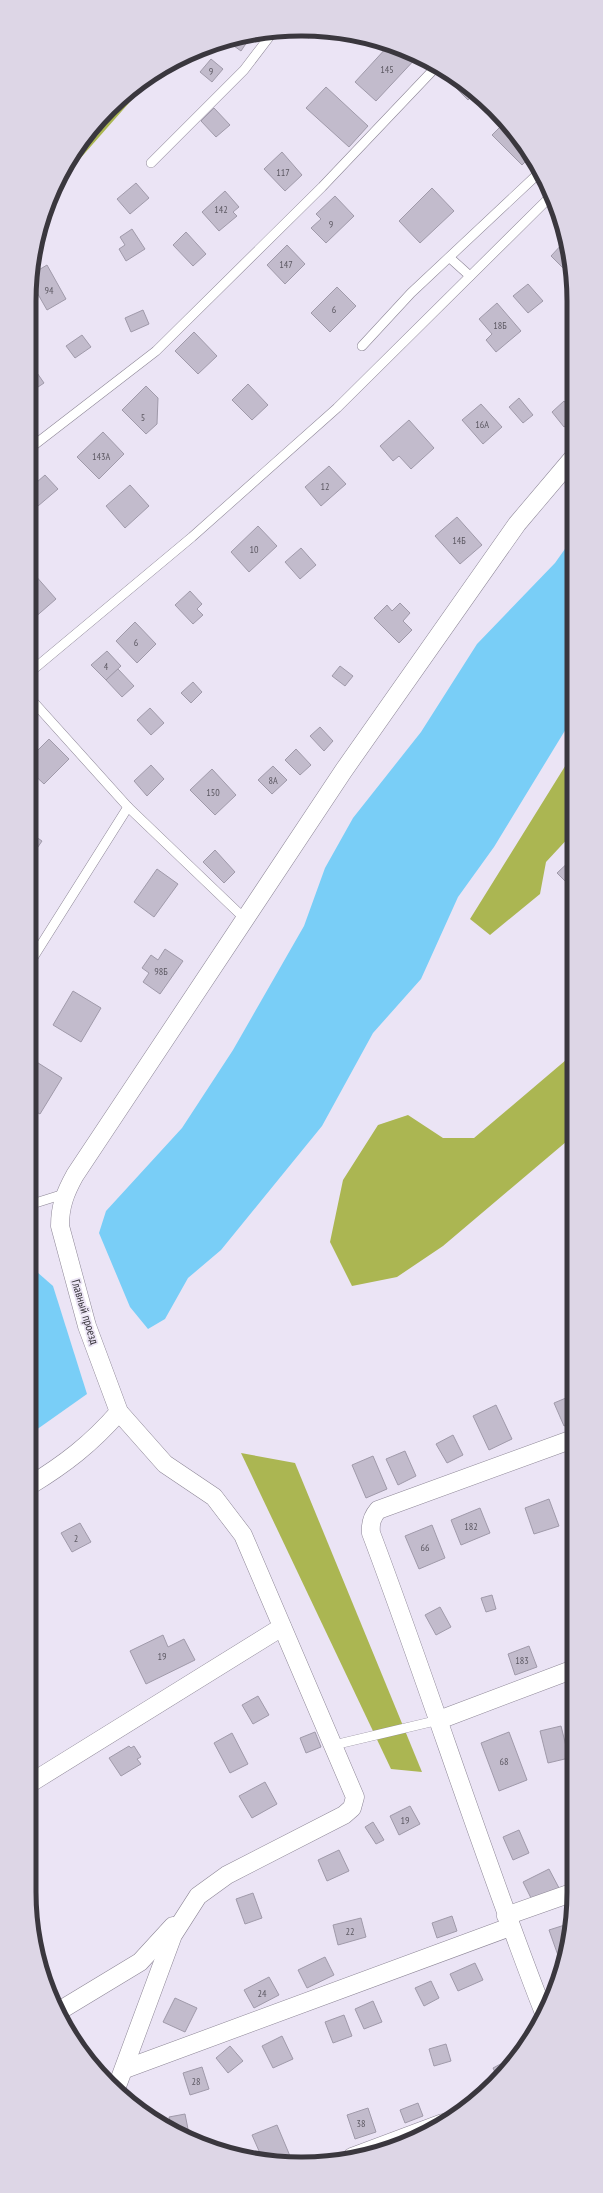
<svg xmlns="http://www.w3.org/2000/svg" width="603" height="2193" font-family="'PT Sans Narrow',sans-serif">
<style>
.forest{fill:#abb652}
.water{fill:#79cef7}
.building{fill:#c2bbcc;stroke:#a09aaa}
.lines{fill:none;stroke-linecap:round;stroke-linejoin:round}
.lane-casing{stroke:#8d8696;stroke-width:10}
.street-casing{stroke:#8d8696;stroke-width:19}
.lane{stroke:#fff;stroke-width:9}
.street{stroke:#fff;stroke-width:18}
.labels{text-anchor:middle;stroke-width:3.5;stroke-linejoin:round;paint-order:stroke}
.number-label{font-size:10px;fill:#5c5862}
.street-label{font-size:12px;fill:#3a373e;stroke:#ebe4f5}
.rim{fill:none;stroke:#3a373e;stroke-width:5}
</style>
<rect width="100%" height="100%" fill="#ebe4f5"/>
<!-- forest -->
<g class="forest">
<path d="M158,70L56,186C62,174 67,161 75,151C94,121 128,87 158,70Z"/>
<path d="M572,755V834L546,862L540,894L490,935L470,919Z"/>
<path d="M573,1054V1136L443,1246L397,1277L352,1286L330,1242L343,1180L378,1125L408,1115L443,1138H474Z"/>
<path d="M241,1453L295,1463L422,1772L391,1769Z"/>
</g>
<!-- water -->
<g class="water">
<path d="M572,539V719L494,847L458,897L421,979L373,1033L322,1126L221,1250L188,1278L165,1319L148,1329L130,1307L99,1233L106,1211L182,1128L233,1050L304,926L325,868L353,818L421,732L477,644L555,563Z"/>
<path d="M29,1265L53,1286L87,1394L29,1435Z"/>
</g>
<!-- building -->
<g class="building">
<path d="M301,29L312,30L309,38L290,30Z"/>
<path d="M248,34L251,36L241,51L227,41Z"/>
<path d="M388,46L418,56L376,101L355,82Z"/>
<path d="M211,59L223,69L212,82L200,72Z"/>
<path d="M448,76L474,94L468,100L446,78Z"/>
<path d="M326,87L368,126L349,147L306,108Z"/>
<path d="M214,108L230,125L216,137L201,121Z"/>
<path d="M504,123L529,158L522,165L492,135Z"/>
<path d="M282,152L302,175L285,191L264,169Z"/>
<path d="M136,183L149,198L130,214L117,199Z"/>
<path d="M432,188L454,211L420,243L399,221Z"/>
<path d="M225,191L239,207L233,212L237,216L219,231L202,212Z"/>
<path d="M335,196L354,216L326,243L311,228L321,219L316,214Z"/>
<path d="M132,229L145,249L126,261L119,249L125,245L120,237Z"/>
<path d="M186,232L206,254L193,266L173,245Z"/>
<path d="M564,242L572,266L567,272L551,256Z"/>
<path d="M287,245L305,264L285,284L267,265Z"/>
<path d="M47,265L66,299L47,310L31,282L32,274Z"/>
<path d="M528,284L543,301L528,313L513,296Z"/>
<path d="M337,287L356,306L330,332L311,313Z"/>
<path d="M497,303L521,331L496,352L486,340L492,334L479,319Z"/>
<path d="M143,310L149,324L131,332L125,318Z"/>
<path d="M194,332L217,356L198,374L175,351Z"/>
<path d="M82,335L91,347L75,358L66,346Z"/>
<path d="M33,367L44,383L29,393V370Z"/>
<path d="M248,384L268,405L252,420L232,400Z"/>
<path d="M146,386L158,398L157,424L146,434L122,410Z"/>
<path d="M519,398L533,415L523,423L509,407Z"/>
<path d="M564,401L572,411V421L564,427L552,412Z"/>
<path d="M481,404L502,427L483,444L462,420Z"/>
<path d="M409,420L434,448L411,469L399,456L393,461L380,446Z"/>
<path d="M103,432L124,454L99,479L77,457Z"/>
<path d="M329,466L346,484L321,506L305,487Z"/>
<path d="M45,475L58,489L38,506L29,495V489Z"/>
<path d="M130,485L149,506L125,528L106,506Z"/>
<path d="M457,517L482,545L460,564L435,536Z"/>
<path d="M258,526L277,546L249,572L231,552Z"/>
<path d="M301,548L316,565L300,579L285,562Z"/>
<path d="M34,574L56,599L33,619L29,614V579Z"/>
<path d="M190,591L202,604L197,609L203,615L193,624L175,605Z"/>
<path d="M400,603L410,613L403,621L412,630L399,643L374,618L387,605L392,611Z"/>
<path d="M135,622L156,644L137,663L116,641Z"/>
<path d="M107,651L121,666L106,680L91,665Z"/>
<path d="M340,666L353,676L345,686L332,676Z"/>
<path d="M118,669L134,686L122,697L106,680Z"/>
<path d="M193,682L202,692L191,703L181,693Z"/>
<path d="M150,708L164,723L151,735L137,720Z"/>
<path d="M320,727L333,741L324,751L310,736Z"/>
<path d="M49,739L69,759L44,784L29,770V759Z"/>
<path d="M296,749L311,765L300,775L285,760Z"/>
<path d="M151,765L164,779L147,796L134,781Z"/>
<path d="M273,766L287,780L272,794L258,780Z"/>
<path d="M212,769L236,795L215,815L190,790Z"/>
<path d="M29,827L35,831L33,835L42,841L29,860Z"/>
<path d="M215,850L235,872L224,883L203,862Z"/>
<path d="M573,858V889L557,873Z"/>
<path d="M157,869L178,884L154,917L134,902Z"/>
<path d="M165,949L183,961L160,994L143,982L149,973L142,968L151,955L158,960Z"/>
<path d="M73,991L101,1008L81,1042L53,1025Z"/>
<path d="M35,1061L62,1078L40,1114L29,1108V1070Z"/>
<path d="M573,1395V1422L564,1426L554,1403Z"/>
<path d="M496,1405L512,1439L489,1450L473,1416Z"/>
<path d="M453,1435L463,1455L447,1463L436,1444Z"/>
<path d="M405,1451L416,1476L398,1485L386,1459Z"/>
<path d="M373,1456L387,1489L366,1498L352,1465Z"/>
<path d="M549,1499L559,1526L534,1534L525,1508Z"/>
<path d="M480,1508L490,1533L461,1545L451,1520Z"/>
<path d="M80,1523L91,1542L72,1552L61,1533Z"/>
<path d="M432,1525L445,1558L419,1569L405,1536Z"/>
<path d="M29,1564L37,1578L29,1583Z"/>
<path d="M492,1595L496,1609L486,1612L481,1598Z"/>
<path d="M440,1607L451,1627L436,1635L425,1615Z"/>
<path d="M163,1635L168,1647L184,1639L195,1660L146,1684L130,1651Z"/>
<path d="M529,1646L537,1667L515,1675L508,1654Z"/>
<path d="M258,1696L269,1715L253,1724L242,1705Z"/>
<path d="M561,1726L569,1758L548,1763L540,1731Z"/>
<path d="M315,1732L321,1747L306,1753L300,1738Z"/>
<path d="M509,1732L527,1780L499,1791L481,1743Z"/>
<path d="M232,1733L248,1764L230,1773L214,1743Z"/>
<path d="M129,1746L131,1748L134,1746L141,1757L137,1759L141,1764L121,1776L109,1758Z"/>
<path d="M265,1782L277,1804L252,1818L239,1796Z"/>
<path d="M410,1806L420,1824L399,1835L390,1816Z"/>
<path d="M574,1814V1826L570,1816Z"/>
<path d="M373,1822L384,1840L376,1844L365,1827Z"/>
<path d="M519,1830L529,1853L513,1860L503,1837Z"/>
<path d="M339,1850L349,1871L327,1881L318,1860Z"/>
<path d="M549,1869L559,1888L533,1902L523,1882Z"/>
<path d="M253,1893L262,1918L245,1924L236,1899Z"/>
<path d="M452,1916L457,1931L437,1938L432,1923Z"/>
<path d="M361,1918L366,1937L338,1945L333,1925Z"/>
<path d="M571,1923L569,1944L564,1959L560,1961L549,1930Z"/>
<path d="M325,1957L334,1975L307,1988L298,1970Z"/>
<path d="M475,1963L483,1980L458,1991L450,1974Z"/>
<path d="M269,1977L279,1995L254,2008L244,1990Z"/>
<path d="M431,1981L439,1998L424,2006L415,1988Z"/>
<path d="M175,1998L197,2008L185,2032L163,2022Z"/>
<path d="M373,2001L382,2022L364,2029L355,2009Z"/>
<path d="M344,2015L352,2036L333,2043L325,2022Z"/>
<path d="M282,2036L293,2059L273,2068L262,2046Z"/>
<path d="M446,2044L451,2061L434,2066L429,2049Z"/>
<path d="M230,2046L243,2061L228,2073L216,2058Z"/>
<path d="M512,2058V2060L497,2076L493,2068Z"/>
<path d="M202,2067L209,2089L190,2095L183,2073Z"/>
<path d="M418,2103L423,2116L405,2123L400,2110Z"/>
<path d="M368,2108L376,2132L355,2139L347,2115Z"/>
<path d="M185,2114L189,2134L180,2135L172,2130L169,2117Z"/>
<path d="M277,2125L290,2156L274,2162L263,2160L252,2135Z"/>
</g>
<g class="lines">
<!-- lane casing -->
<g class="lane-casing">
<g id="lane">
<path d="M151,163L244,70L273,32"/>
<path d="M450,258L470,276"/>
<path d="M362,346L411,293L540,172"/>
<path d="M29,449L156,351L322,187L436,67"/>
<path d="M29,673L192,537L337,408L551,196"/>
<path d="M29,697L128,807L245,919"/>
<path d="M29,964L128,807"/>
<path d="M29,1205L64,1194"/>
<path d="M334,1745L439,1720"/>
</g>
</g>
<!-- street casing -->
<g class="street-casing">
<g id="street">
<path d="M29,1486C65,1464 91,1444 119,1412"/>
<path d="M439,1720L574,1669"/>
<path d="M29,1784L282,1627"/>
<path d="M506,1916L574,1892"/>
<path d="M59,2011L140,1962L173,1926"/>
<path d="M544,2013C482,1855 431,1692 371,1533C370,1523 372,1517 378,1510L573,1439"/>
<path d="M125,2069L510,1927"/>
<path d="M116,2089L173,1935L198,1896L227,1875L344,1815L352,1808L355,1797L243,1535L214,1497L165,1464L119,1412L87,1326L60,1226C60,1206 65,1193 75,1175L344,770L517,524L572,459"/>
<path d="M352,2157L443,2123"/>
</g>
</g>
<!-- lane -->
<use href="#lane" class="lane"/>
<!-- street -->
<use href="#street" class="street"/>
</g>
<g class="labels">
<!-- number labels -->
<g class="number-label">
<text x="387" y="73">145</text>
<text x="211" y="75">9</text>
<text x="283" y="176">117</text>
<text x="221" y="213">142</text>
<text x="331" y="228">9</text>
<text x="286" y="268">147</text>
<text x="49" y="294">94</text>
<text x="334" y="313">6</text>
<text x="500" y="329">18Б</text>
<text x="143" y="421">5</text>
<text x="482" y="428">16А</text>
<text x="101" y="460">143А</text>
<text x="325" y="490">12</text>
<text x="459" y="544">14Б</text>
<text x="254" y="553">10</text>
<text x="136" y="646">6</text>
<text x="106" y="670">4</text>
<text x="273" y="784">8А</text>
<text x="213" y="796">150</text>
<text x="161" y="975">98Б</text>
<text x="471" y="1530">182</text>
<text x="76" y="1542">2</text>
<text x="425" y="1551">66</text>
<text x="162" y="1660">19</text>
<text x="522" y="1664">183</text>
<text x="504" y="1765">68</text>
<text x="405" y="1824">19</text>
<text x="350" y="1935">22</text>
<text x="262" y="1997">24</text>
<text x="196" y="2085">28</text>
<text x="361" y="2127">38</text>
</g>
<!-- street labels -->
<g class="street-label">
<text transform="translate(85 1312) rotate(73)" y="4">Главный проезд</text>
</g>
</g>
<!-- crop -->
<path d="M0 0H603V2193H0ZM301 36H302A265 265 0 0 1 567 301V1892A265 265 0 0 1 302 2157H301A265 265 0 0 1 36 1892V301A265 265 0 0 1 301 36Z" fill="#ddd6e6" fill-rule="evenodd"/>
<path class="rim" d="M301 36H302A265 265 0 0 1 567 301V1892A265 265 0 0 1 302 2157H301A265 265 0 0 1 36 1892V301A265 265 0 0 1 301 36Z"/>
</svg>
